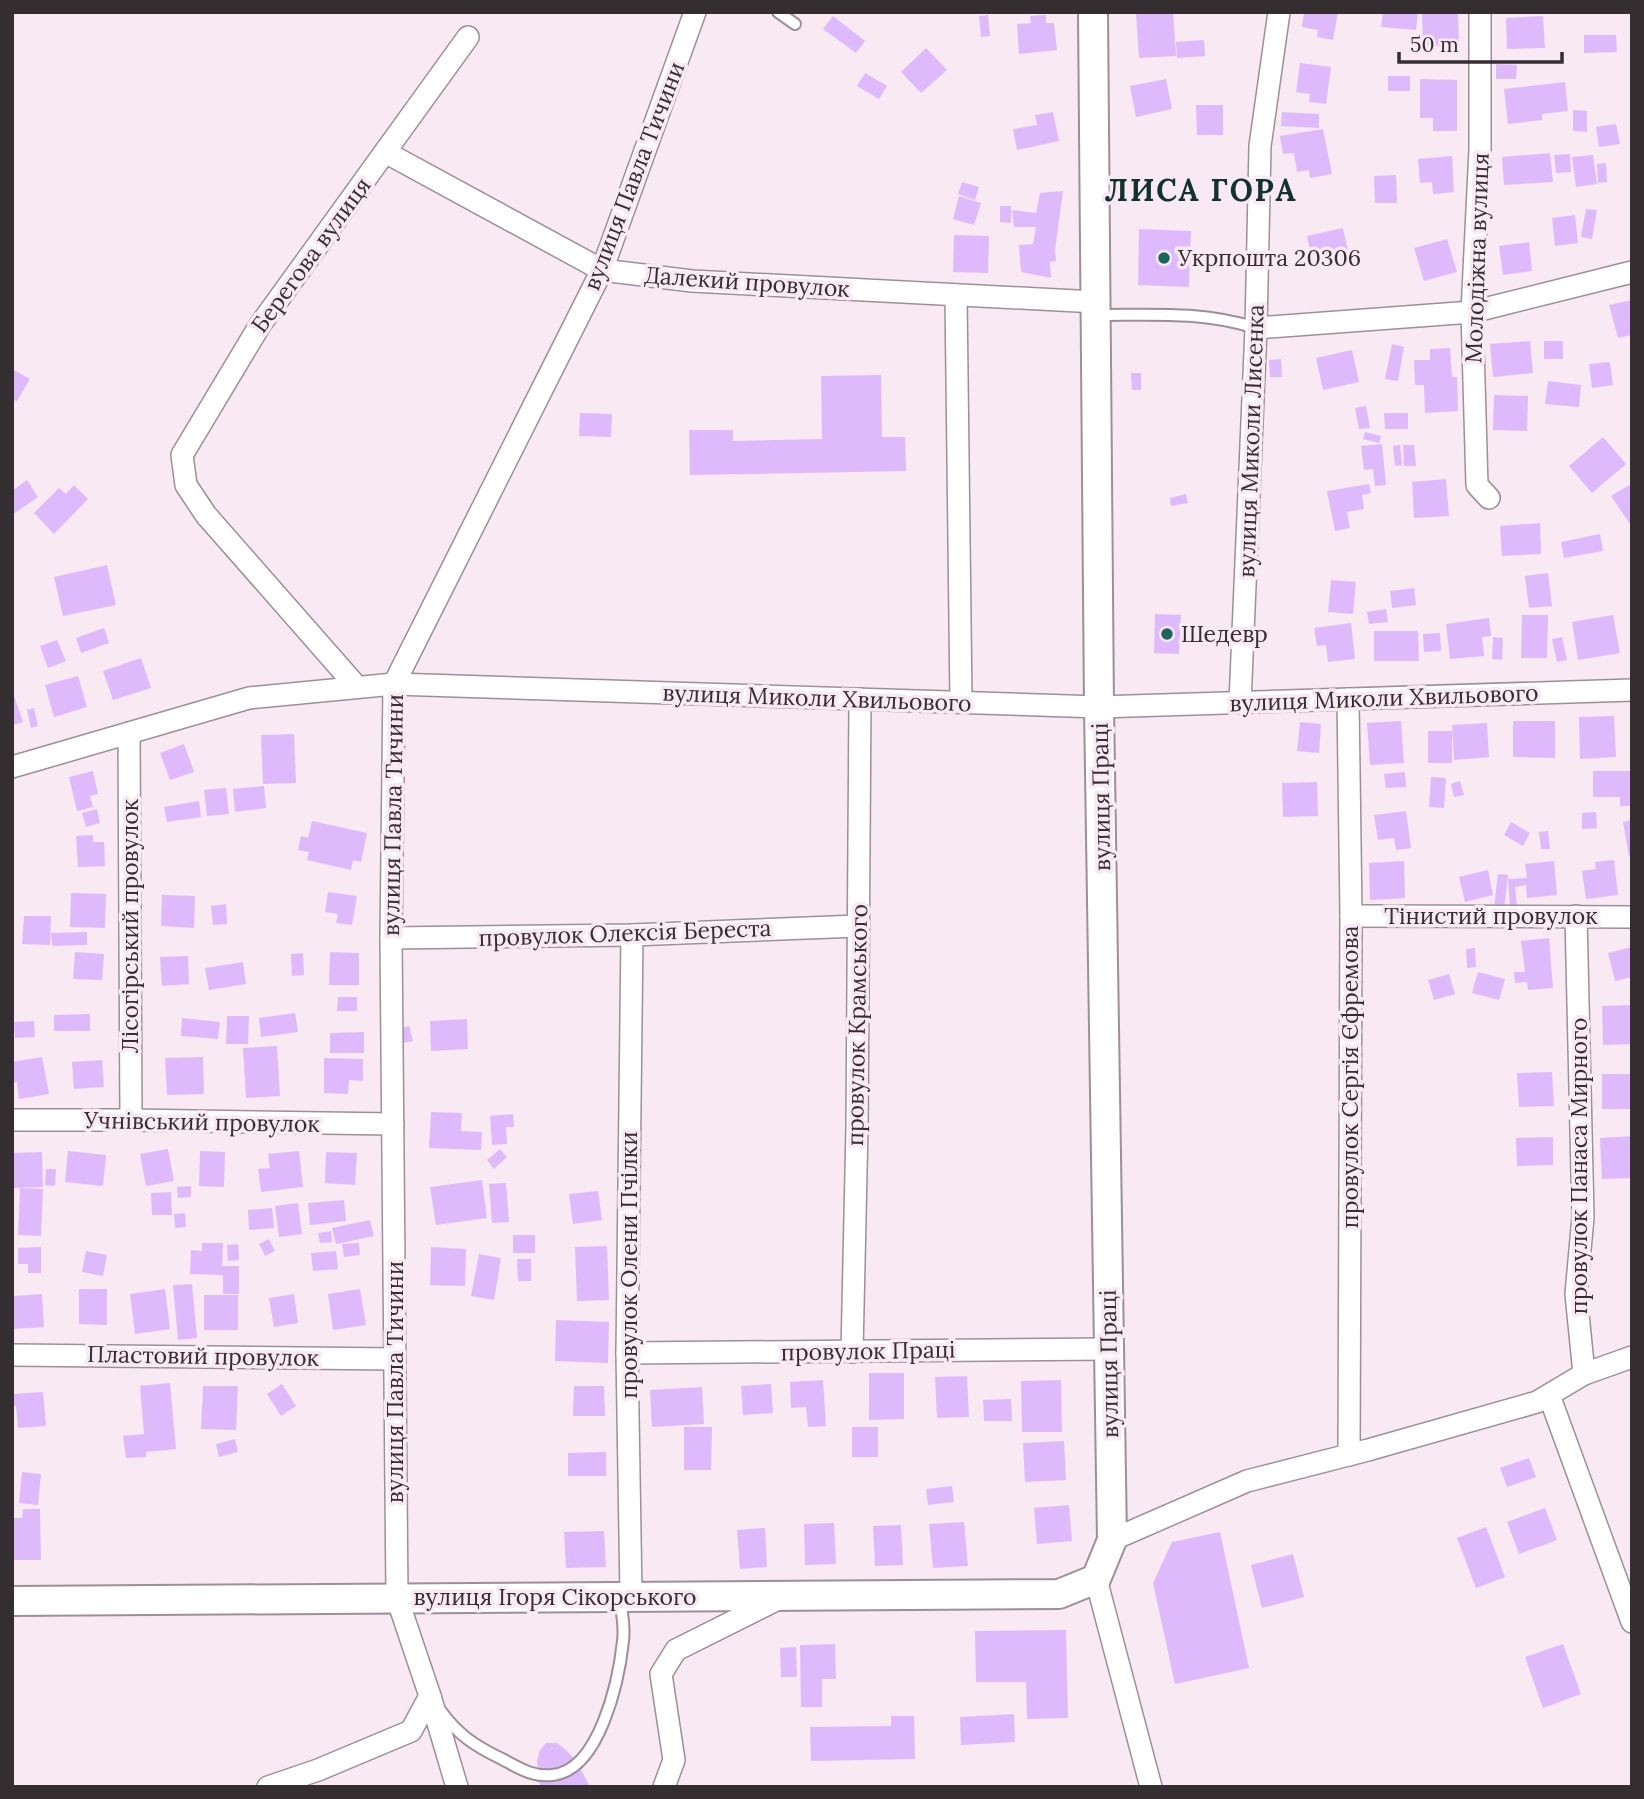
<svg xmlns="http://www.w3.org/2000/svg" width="1644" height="1799" font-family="Lora,serif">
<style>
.building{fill:#debafd}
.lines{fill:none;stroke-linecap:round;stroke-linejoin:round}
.service-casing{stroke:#9d8f98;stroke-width:14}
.minor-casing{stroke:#9d8f98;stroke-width:24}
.secondary-casing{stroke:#9d8f98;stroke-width:32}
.service{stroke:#fff;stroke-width:10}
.minor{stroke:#fff;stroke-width:21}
.secondary{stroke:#fff;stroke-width:28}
.poi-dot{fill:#1b655d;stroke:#f8e9f2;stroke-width:2.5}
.labels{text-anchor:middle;stroke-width:7;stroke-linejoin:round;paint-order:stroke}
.street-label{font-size:23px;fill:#342e31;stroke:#f8e9f2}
.poi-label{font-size:23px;fill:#342e31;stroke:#f8e9f2;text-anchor:start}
.district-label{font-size:30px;font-weight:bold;letter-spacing:2px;fill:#11332f;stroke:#f8e9f2}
</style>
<rect width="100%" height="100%" fill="#f8e9f2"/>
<!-- building -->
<g class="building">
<path d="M1173,12L1176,56L1139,58L1136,14Z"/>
<path d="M1304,12H1338L1333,40L1317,37L1318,30L1302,27Z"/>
<path d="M1383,12H1418L1416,30L1381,27Z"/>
<path d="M1422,12H1458L1459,45L1423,46Z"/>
<path d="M988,15L990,36L981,37L979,16Z"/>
<path d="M1046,15V23H1054L1057,50L1019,54L1017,24L1031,23L1030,16Z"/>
<path d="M833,16L865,41L856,53L823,29Z"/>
<path d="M1543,16L1545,48L1507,49L1506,18Z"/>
<path d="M1584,35H1616L1617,52L1584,53Z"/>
<path d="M1204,40L1205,56L1177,58L1176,42Z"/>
<path d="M926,48L947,70L921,93L901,72Z"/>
<path d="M1300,63L1331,67L1326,104L1309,102L1310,94L1296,92Z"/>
<path d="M1496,64L1517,65L1516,79H1496Z"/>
<path d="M865,73L887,86L879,99L857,86Z"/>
<rect x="1388" y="76" width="22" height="15"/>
<path d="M1166,79L1172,109L1136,117L1130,86Z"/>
<path d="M1420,79L1457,80V131H1433V118H1420Z"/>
<path d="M1565,82L1568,111L1542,114V120L1508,124L1504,89Z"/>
<path d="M1196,105H1223V135H1197Z"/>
<path d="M1573,110L1587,111V132L1573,131Z"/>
<path d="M1053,112L1059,141L1017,150L1013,129L1037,125L1035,115Z"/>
<path d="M1282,112L1319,114V128L1281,126Z"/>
<path d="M1616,124L1620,144L1599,147L1596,127Z"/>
<path d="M1323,129L1332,174L1310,178L1309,170L1297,172L1294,153L1283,154L1280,136Z"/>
<path d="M1550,153L1553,182L1504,185L1502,157Z"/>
<path d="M1570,154L1571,172L1556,173L1554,155Z"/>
<path d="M1593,155L1597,184L1576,187L1572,157Z"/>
<path d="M1452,156L1454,192L1433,194L1432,182L1420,183L1418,159Z"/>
<path d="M1606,163L1607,182L1598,183L1597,164Z"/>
<path d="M1396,175L1397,203H1375L1374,176Z"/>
<path d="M962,182L979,187L975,200L958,194Z"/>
<path d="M1063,191L1055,250L1056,261L1050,262L1051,278L1021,272L1019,245L1033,244L1036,227H1014L1012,210L1036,213L1040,193Z"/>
<path d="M959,196L981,203L974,225L953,219Z"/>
<path d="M1000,206H1011V223L1000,222Z"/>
<path d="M1586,209L1597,210L1592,239L1581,237Z"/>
<path d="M1575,215L1578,243L1555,246L1552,218Z"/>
<path d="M1343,228L1349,255L1313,262L1307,236Z"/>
<path d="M1139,229L1191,231L1189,287L1138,285Z"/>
<path d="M954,235L989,236L988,273L953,272Z"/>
<path d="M1447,239L1457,272L1424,281L1414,248Z"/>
<path d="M1529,242L1532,271L1503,275L1499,246Z"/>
<path d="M1632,300V335L1618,338L1609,305Z"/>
<path d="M1530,341L1533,373L1493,377L1490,344Z"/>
<rect x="1544" y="341" width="19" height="18"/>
<path d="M1392,344L1404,347L1398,381L1385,379Z"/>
<path d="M1450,348L1452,377H1457L1458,411L1425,413L1424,385H1415L1414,360H1430V349Z"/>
<path d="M1352,350L1359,382L1323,390L1316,358Z"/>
<path d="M1281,359L1282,377H1270L1269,360Z"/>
<path d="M1610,362L1613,385L1592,388L1589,364Z"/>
<path d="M12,369L30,379L17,401L12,399Z"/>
<path d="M1131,373H1141V390H1132Z"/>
<path d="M881,375L882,437H905L906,471L690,475L689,430H733V441L822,439L821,376Z"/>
<path d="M1548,381L1581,385L1579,407L1545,404Z"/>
<path d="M1494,395L1528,396L1527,431L1493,430Z"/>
<path d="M1366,406L1370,428L1359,429L1355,408Z"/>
<path d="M580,413L612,414L611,437L579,436Z"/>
<path d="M1384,413H1408V429H1385Z"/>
<path d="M1365,432L1381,436L1379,443L1363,439Z"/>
<path d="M1603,437L1626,464L1592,493L1569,466Z"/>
<path d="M1382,444L1386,485L1375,486L1373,469L1364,470L1361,446Z"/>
<path d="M1400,445L1402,465L1395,466L1393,446Z"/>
<path d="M1403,445H1414L1416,466H1404Z"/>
<path d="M1446,479L1449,516L1414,518L1412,482Z"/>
<path d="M27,480L38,497L12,515V491Z"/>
<path d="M1369,484L1371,493L1362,495L1364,509L1347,512L1350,528L1335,531L1327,491Z"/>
<path d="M74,485L88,499L54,534L34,513L59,488L66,494Z"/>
<path d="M1629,485L1632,490V527L1611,496Z"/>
<path d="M1186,494L1188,503L1171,506L1170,498Z"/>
<path d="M1540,523L1541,554L1502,556L1500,526Z"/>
<path d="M1600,534L1603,551L1564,558L1561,542Z"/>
<path d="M107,565L116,605L63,616L54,577Z"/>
<path d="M1548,573L1552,606L1529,608L1525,576Z"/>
<path d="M1331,580L1356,582L1353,614L1328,612Z"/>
<path d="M1414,588L1416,605L1392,608L1390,591Z"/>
<path d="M1386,609L1388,622L1369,624L1367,612Z"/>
<path d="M1155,614L1181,615L1179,654L1154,653Z"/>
<path d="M1522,615H1548L1547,658H1521Z"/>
<path d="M1613,615L1620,653L1578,660L1572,622Z"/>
<path d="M1489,618L1491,636L1482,637L1484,656L1450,659L1446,624Z"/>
<path d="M1351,623L1355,659L1328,662L1326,645L1317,646L1314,628Z"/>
<path d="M104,628L109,643L81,653L76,638Z"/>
<path d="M1374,631H1418L1419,661H1374Z"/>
<path d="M1440,633L1441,651L1424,652L1423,634Z"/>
<path d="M1493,637L1503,638L1502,660L1492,659Z"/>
<path d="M1562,637L1567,660L1557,662L1552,639Z"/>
<path d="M57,640L66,661L48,668L40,646Z"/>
<path d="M141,658L151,688L113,700L103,671Z"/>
<path d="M78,676L87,707L54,717L45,685Z"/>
<path d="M12,690L23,722L12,725Z"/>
<path d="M34,708L38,726L31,728L27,710Z"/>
<path d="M1614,716L1616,757L1580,759L1579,717Z"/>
<path d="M1401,721L1404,763L1370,765L1367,723Z"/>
<path d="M1513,721H1555V758L1513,757Z"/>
<path d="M1300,722L1321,724L1319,753L1297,751Z"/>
<path d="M1487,723L1489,757L1454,760L1452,725Z"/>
<rect x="1428" y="731" width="24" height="32"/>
<path d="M294,734L296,783L263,784L261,735Z"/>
<path d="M184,744L194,772L170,780L160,753Z"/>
<path d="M93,771L98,794L90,796L93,807L77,811L69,777Z"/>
<path d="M1593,771H1632V806H1620V797H1593Z"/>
<path d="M1405,772L1406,787L1386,788L1384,774Z"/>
<path d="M1431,777L1446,778L1444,808L1429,807Z"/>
<path d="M1460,781L1464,795L1454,797L1451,784Z"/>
<path d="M1317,782L1318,816L1283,817L1282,783Z"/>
<path d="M264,786L266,808L235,812L233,789Z"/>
<path d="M226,788L229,814L207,816L204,790Z"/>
<path d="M199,801L201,817L167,822L164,807Z"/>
<path d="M97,809L100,823L86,827L82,813Z"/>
<path d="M1406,811L1411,848L1396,850L1394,838L1378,840L1374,815Z"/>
<path d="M1596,812L1597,828L1582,829V813Z"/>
<path d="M1632,820V856H1629L1623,822Z"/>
<path d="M312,821L367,833L361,862L353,860L351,870L307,860L309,852L298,850L301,836L308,838Z"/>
<path d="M1511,822L1530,833L1523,846L1504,835Z"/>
<path d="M1548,831L1550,849H1541L1539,832Z"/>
<path d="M93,835V842H104L105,866L78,867L76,836Z"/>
<path d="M1614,860L1618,895L1586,899L1582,871L1596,869L1595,862Z"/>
<path d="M1404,861L1405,898L1370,900L1369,863Z"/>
<path d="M1554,861L1557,895L1527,898L1526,885L1515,887L1517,906L1510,907L1508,879L1527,878L1525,864Z"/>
<path d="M1488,870L1493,895L1465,902L1459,877Z"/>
<path d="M1498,874L1508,875L1504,909L1494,908Z"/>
<path d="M328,892L357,896L352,925L336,923L338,914L325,912Z"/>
<path d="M71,893L106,894L105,928L70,927Z"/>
<path d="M162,895L195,896L194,928L161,926Z"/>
<path d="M226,904L227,924L213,925L211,906Z"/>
<path d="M24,916H51L50,945L22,944Z"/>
<path d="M87,932V945L52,946L51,933Z"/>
<path d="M1549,938L1553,988L1528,990L1527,982L1515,983L1514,972H1525L1521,941Z"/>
<path d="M1632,947V977L1615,981L1608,953Z"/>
<path d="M1475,948L1476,967L1467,968L1466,949Z"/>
<path d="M75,952L104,954L102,980L73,979Z"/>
<path d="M330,952L359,953V985H329Z"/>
<path d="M303,953L304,975L292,976L291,954Z"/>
<path d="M188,956L189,984L162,986L160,957Z"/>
<path d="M243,962L246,984L209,990L205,968Z"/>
<path d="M1478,972L1505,979L1499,1000L1472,993Z"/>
<path d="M1449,974L1455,994L1434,1000L1428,980Z"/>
<path d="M338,997H357V1011H337Z"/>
<path d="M1632,1005V1044L1603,1045L1602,1006Z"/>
<path d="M295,1013L298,1032L261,1037L259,1018Z"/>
<path d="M90,1014V1031H54V1015Z"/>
<path d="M227,1016H249L248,1044H226Z"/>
<path d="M182,1018L220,1022L218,1039L181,1036Z"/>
<path d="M467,1019L468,1049L431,1051L430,1021Z"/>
<path d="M34,1021L35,1037L15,1038L14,1022Z"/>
<path d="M409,1026L413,1041L403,1043L400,1028Z"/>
<path d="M364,1032V1053H330V1033Z"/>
<path d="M277,1046L280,1096L246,1098L243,1048Z"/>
<path d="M42,1057L49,1094L19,1099L17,1082L12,1083V1062Z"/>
<path d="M203,1057L204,1094L167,1095L165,1058Z"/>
<path d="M324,1058L363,1059V1081L349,1080L348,1094L324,1093Z"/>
<path d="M102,1060L104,1087L74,1089L72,1062Z"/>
<path d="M1552,1072L1554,1106L1519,1107L1517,1073Z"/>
<rect x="1602" y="1074" width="30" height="35"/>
<path d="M431,1112L462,1113L461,1131L482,1132L481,1150L429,1148Z"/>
<path d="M513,1114L514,1127H506L507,1144L492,1145L490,1116Z"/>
<path d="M1632,1136V1178L1602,1179L1600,1138Z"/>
<path d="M1553,1137V1165L1517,1166L1516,1138Z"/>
<path d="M168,1149L174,1181L146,1186L140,1154Z"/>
<path d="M500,1149L507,1157L494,1169L487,1160Z"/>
<path d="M68,1151L106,1155L103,1186L65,1182Z"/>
<path d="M200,1151L225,1152L224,1187L199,1186Z"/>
<path d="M299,1151L303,1187L261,1192L258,1169L270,1168L268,1154Z"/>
<path d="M42,1152L43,1187L14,1188L12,1153Z"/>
<path d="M326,1152L357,1153L355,1185L325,1183Z"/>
<path d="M46,1169H56L55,1186L45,1185Z"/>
<path d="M482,1180L487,1218L436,1225L430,1187Z"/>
<path d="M506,1183L509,1222L492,1223L489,1184Z"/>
<path d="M191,1186V1197L178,1198L177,1187Z"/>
<path d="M20,1188L43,1189L41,1236L18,1235Z"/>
<path d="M598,1191L602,1220L573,1224L569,1194Z"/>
<path d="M171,1192L172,1215H152L151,1193Z"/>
<path d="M344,1200L346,1221L310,1225L308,1203Z"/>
<path d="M298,1203L302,1234L279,1237L275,1206Z"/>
<path d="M272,1208L274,1228L249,1230L248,1210Z"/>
<path d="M185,1213L186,1227L175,1228L174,1214Z"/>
<path d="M370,1220L374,1236L336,1244L332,1228Z"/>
<path d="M331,1231L332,1242L320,1243L318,1233Z"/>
<rect x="513" y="1235" width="22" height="18"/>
<path d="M269,1239L275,1251L265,1256L259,1244Z"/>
<path d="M202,1243H223L222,1266H239V1294H223V1275L190,1274L191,1250L202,1251Z"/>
<path d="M359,1243L360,1255L344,1257L342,1244Z"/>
<path d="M238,1244L239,1260L228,1261L227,1245Z"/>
<path d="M607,1246L609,1300L577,1301L575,1247Z"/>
<path d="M41,1247V1273H28V1264H18V1248Z"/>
<path d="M431,1247L466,1249L465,1286L430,1285Z"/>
<path d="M86,1251L107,1255L103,1276L82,1272Z"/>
<path d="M336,1251L338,1269L313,1271L311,1253Z"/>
<path d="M479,1254L501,1258L494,1300L471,1296Z"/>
<path d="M517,1259H531V1281H518Z"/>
<path d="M192,1284L197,1338L178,1340L173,1285Z"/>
<path d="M79,1289H107V1325L79,1324Z"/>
<path d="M165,1289L170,1329L135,1334L130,1294Z"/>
<path d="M360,1289L366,1325L333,1330L328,1294Z"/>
<path d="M42,1294L44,1327L12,1329L14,1296Z"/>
<path d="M294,1294L298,1323L274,1327L269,1298Z"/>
<rect x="204" y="1295" width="34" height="35"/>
<path d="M556,1320L609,1322L608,1363L555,1361Z"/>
<path d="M869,1373H904V1419L869,1420Z"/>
<path d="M967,1376L969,1417L937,1418L935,1377Z"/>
<path d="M823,1380L826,1426L808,1427L806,1407L791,1408L790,1382Z"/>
<path d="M1061,1380L1062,1432H1022L1021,1381Z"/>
<path d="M170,1383L176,1449L146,1452V1457L126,1458L123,1436L144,1434L140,1386Z"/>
<path d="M282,1384L296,1406L281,1416L267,1394Z"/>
<path d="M771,1384L773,1413L743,1415L741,1386Z"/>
<path d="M203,1386H238L236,1430L201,1429Z"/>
<path d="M574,1386H604L605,1416H573Z"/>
<path d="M702,1387L704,1424L652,1427L650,1390Z"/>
<path d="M43,1392L46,1426L18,1428L16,1406H12V1394Z"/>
<path d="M1011,1399L1012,1421H984L983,1400Z"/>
<path d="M684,1427H712L711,1470H684Z"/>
<rect x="852" y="1427" width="26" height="30"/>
<path d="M235,1439L238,1452L219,1457L216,1444Z"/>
<path d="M1064,1441L1066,1480L1025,1482L1023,1443Z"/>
<path d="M606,1452V1476H568V1453Z"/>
<path d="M1529,1458L1536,1477L1507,1487L1500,1468Z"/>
<path d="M22,1472L41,1474L38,1505L19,1503Z"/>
<path d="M952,1486L954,1502L928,1505L926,1489Z"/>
<path d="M1069,1505L1072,1541L1037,1544L1034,1508Z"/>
<path d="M1545,1508L1557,1540L1519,1554L1507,1522Z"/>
<path d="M23,1509H40L41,1560H12V1518H22Z"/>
<path d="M964,1522L968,1566L933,1568L929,1524Z"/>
<path d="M834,1523L836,1564L805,1565L804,1524Z"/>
<path d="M901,1525L903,1565L875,1566L873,1526Z"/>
<path d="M1486,1527L1505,1577L1476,1588L1457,1538Z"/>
<path d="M765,1528L767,1567L740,1569L737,1530Z"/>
<path d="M604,1531L606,1567L566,1568L564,1532Z"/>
<path d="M1220,1532L1249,1668L1175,1684L1153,1583L1172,1542Z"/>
<path d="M1293,1554L1304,1597L1262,1608L1251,1565Z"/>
<path d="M1066,1630L1068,1718L1027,1719L1026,1682H976L975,1631Z"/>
<path d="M835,1644L836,1679H822V1707H801L800,1645Z"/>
<path d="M1563,1644L1581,1694L1543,1708L1525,1657Z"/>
<path d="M796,1647L797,1677H781L780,1648Z"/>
<path d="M1014,1714L1015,1742L961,1745L960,1717Z"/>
<path d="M891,1716H914L915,1759L811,1761L810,1727L891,1726Z"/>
<path d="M546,1743H557L566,1750L577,1762L590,1787H540L537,1761L540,1750Z"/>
</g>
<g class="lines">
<!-- service casing -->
<g class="service-casing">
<g id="service">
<path d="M778,12L795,24"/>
<path d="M1096,315C1152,315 1202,311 1256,328"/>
<path d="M440,1710C458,1735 475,1746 502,1759C519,1768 532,1777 552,1775C600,1771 619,1679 623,1641C625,1627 622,1613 620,1599"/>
</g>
</g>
<!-- minor casing -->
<g class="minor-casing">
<g id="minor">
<path d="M1480,12V149L1472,312L1477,485L1489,498"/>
<path d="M385,152L602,270L692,281L1096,302"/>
<path d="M956,295L961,702"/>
<path d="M1256,328L1472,312L1632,272"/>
<path d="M357,687L206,515L186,485L182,455L260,325L468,37"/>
<path d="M1348,699L1351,916L1349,1455"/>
<path d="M1240,703L1256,328L1260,146L1279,12"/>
<path d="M129,733L131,1120"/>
<path d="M12,767L249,698L394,684L1099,707L1632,690"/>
<path d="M1351,916L1632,917"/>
<path d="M1576,916L1583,1217L1576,1294L1584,1374"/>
<path d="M391,938L632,935L858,926"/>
<path d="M12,1120H131L393,1124"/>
<path d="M852,1352L857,1127L860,699"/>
<path d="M627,1353L1109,1349"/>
<path d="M12,1355L395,1359"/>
<path d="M1549,1395L1632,1622"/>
<path d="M1112,1540L1247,1481L1368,1450L1537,1402L1584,1374L1632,1357"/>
<path d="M1096,1579L1151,1787"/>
<path d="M631,1596L627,1353L632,935"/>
<path d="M268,1787L318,1770L411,1731L430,1696"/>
<path d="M457,1787L430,1696L397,1598L391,938L394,684L602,270L695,12"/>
<path d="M664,1787L674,1760L661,1674L676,1650L780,1598"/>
</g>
</g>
<!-- secondary casing -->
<g class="secondary-casing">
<path id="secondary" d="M12,1601L1059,1594L1096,1579L1112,1540L1099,707L1093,12"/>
</g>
<!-- service -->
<use href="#service" class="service"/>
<!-- minor -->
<use href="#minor" class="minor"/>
<!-- secondary -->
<use href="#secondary" class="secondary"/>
</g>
<!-- markers -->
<g class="poi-dot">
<circle cx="1164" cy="258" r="7"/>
<circle cx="1167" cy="634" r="7"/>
</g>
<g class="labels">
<!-- street labels -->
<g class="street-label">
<text transform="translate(634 176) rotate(-69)" y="8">вулиця Павла Тичини</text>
<text transform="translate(311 255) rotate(-54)" y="8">Берегова вулиця</text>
<text transform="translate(1477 258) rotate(-88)" y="8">Молодіжна вулиця</text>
<text transform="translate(747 282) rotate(4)" y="8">Далекий провулок</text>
<text transform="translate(1251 441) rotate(-88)" y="8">вулиця Миколи Лисенка</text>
<text transform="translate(817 698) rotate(2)" y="8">вулиця Миколи Хвильового</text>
<text transform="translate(1384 698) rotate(-2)" y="8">вулиця Миколи Хвильового</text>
<text transform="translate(1101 797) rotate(-91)" y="8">вулиця Праці</text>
<text transform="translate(393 815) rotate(-89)" y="8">вулиця Павла Тичини</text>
<text x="1491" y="924">Тінистий провулок</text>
<text transform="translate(130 926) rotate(-90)" y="8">Лісогірський провулок</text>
<text transform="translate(625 933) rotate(-2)" y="8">провулок Олексія Береста</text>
<text transform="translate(857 1025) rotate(-89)" y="8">провулок Крамського</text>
<text transform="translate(1350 1077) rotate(-90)" y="8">провулок Сергія Єфремова</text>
<text transform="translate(202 1122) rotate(1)" y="8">Учнівський провулок</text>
<text transform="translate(1579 1166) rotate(-90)" y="8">провулок Панаса Мирного</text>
<text transform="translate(629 1265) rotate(-90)" y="8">провулок Олени Пчілки</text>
<text transform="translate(868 1351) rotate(-1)" y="8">провулок Праці</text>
<text transform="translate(203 1356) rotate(1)" y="8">Пластовий провулок</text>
<text transform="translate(1109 1364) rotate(-91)" y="8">вулиця Праці</text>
<text transform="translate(395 1382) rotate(-90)" y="8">вулиця Павла Тичини</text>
<text x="555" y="1605">вулиця Ігоря Сікорського</text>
</g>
<!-- poi labels -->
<g class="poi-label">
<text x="1178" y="266">Укрпошта 20306</text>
<text x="1181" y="642">Шедевр</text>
</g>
<!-- district labels -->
<g class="district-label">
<text x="1201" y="201">ЛИСА ГОРА</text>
</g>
</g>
<!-- border -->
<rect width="1644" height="1799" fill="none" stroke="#342e31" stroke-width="28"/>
<!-- scale -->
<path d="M1399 52v10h163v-10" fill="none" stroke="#342e31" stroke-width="3.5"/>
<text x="1410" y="52" font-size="21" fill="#342e31" stroke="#f8e9f2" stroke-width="5" paint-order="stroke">50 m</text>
</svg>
